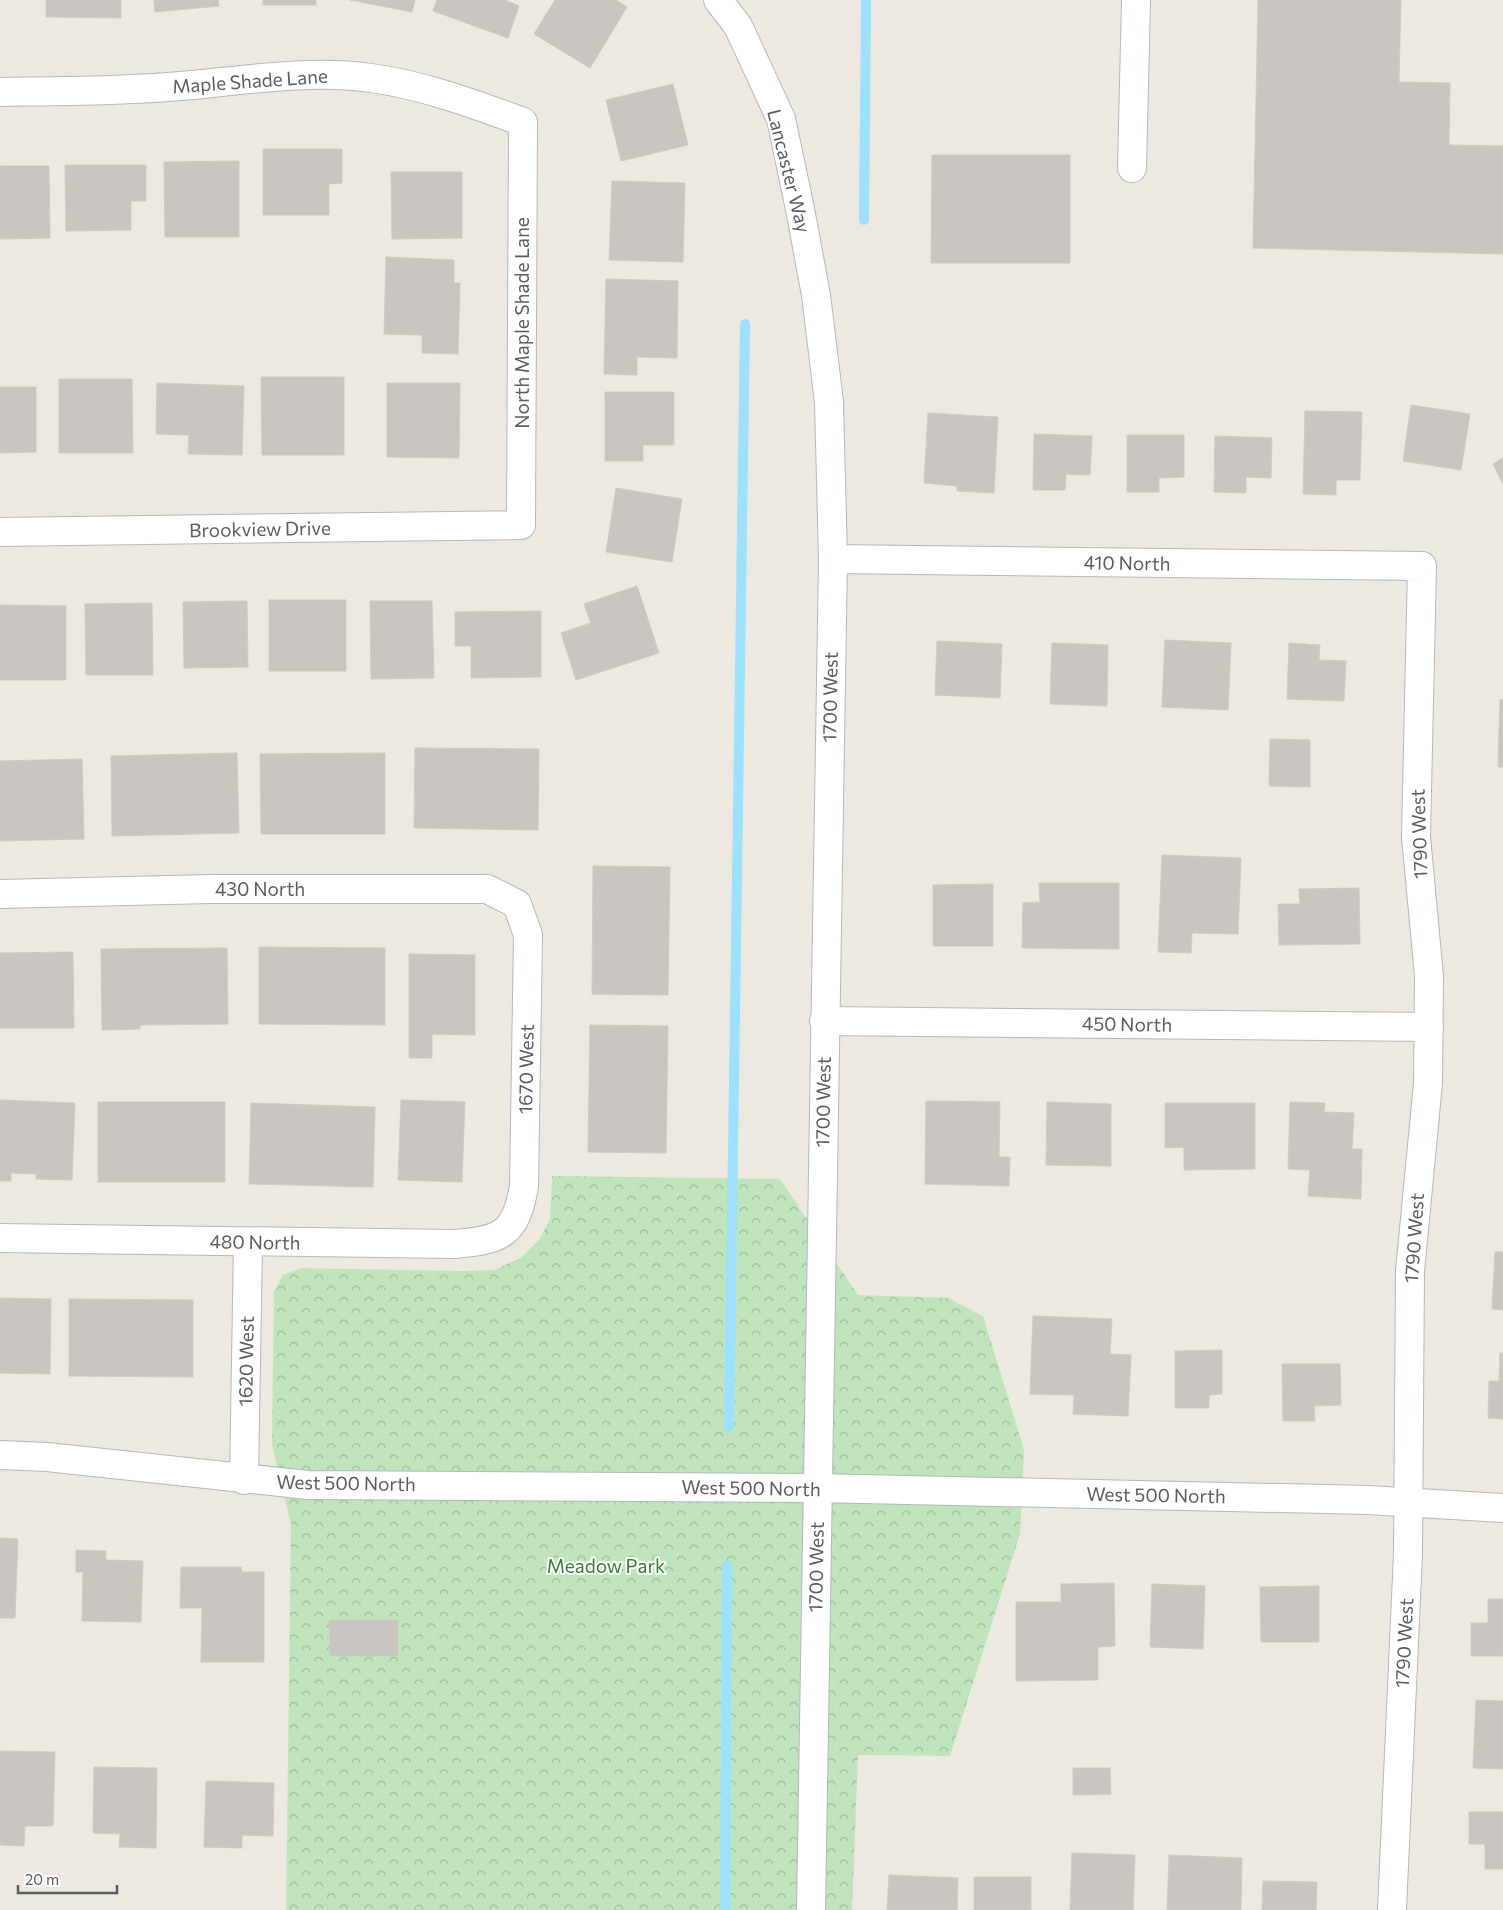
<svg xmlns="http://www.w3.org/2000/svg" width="1503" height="1910" font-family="Commissioner,sans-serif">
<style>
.forest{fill:url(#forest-crowns)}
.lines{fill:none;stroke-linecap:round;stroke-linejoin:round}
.stream{stroke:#9ee0ff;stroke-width:10}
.building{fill:#cac5c0;stroke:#d1cabf}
.minor-casing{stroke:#b3b8bc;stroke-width:30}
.minor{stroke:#fff;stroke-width:28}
.labels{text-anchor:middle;stroke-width:4;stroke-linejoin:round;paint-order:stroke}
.street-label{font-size:19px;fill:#595e62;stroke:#fff}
.park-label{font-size:19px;fill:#368131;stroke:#fff}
</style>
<defs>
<pattern id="forest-crowns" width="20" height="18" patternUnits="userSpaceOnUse" patternTransform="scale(1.25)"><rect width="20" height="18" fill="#c0e5bc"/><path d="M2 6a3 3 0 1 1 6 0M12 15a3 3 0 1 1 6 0" fill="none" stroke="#9fbd9c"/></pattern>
</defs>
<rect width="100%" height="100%" fill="#ede9e0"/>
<!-- forest -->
<path class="forest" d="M552,1176L780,1179L858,1295L948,1298L983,1316L1024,1450L1020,1534L950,1756L858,1755L852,1910H286L291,1524L272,1445L274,1291L283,1275L301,1268L463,1271L494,1270L522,1257L539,1240L550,1219Z"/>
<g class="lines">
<!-- stream -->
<g class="stream">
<path d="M864,220L866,0"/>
<path d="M729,1427L745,324"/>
<path d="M725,1910L727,1565"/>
</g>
</g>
<!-- building -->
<g class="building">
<path d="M46,0H121V18L46,17Z"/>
<path d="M154,0H218L219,6L155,12Z"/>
<rect x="263" y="0" width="53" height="5"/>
<path d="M350,0H415L412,12Z"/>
<path d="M437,0H505L519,6L508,38L433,11Z"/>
<path d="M555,0H616L627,7L590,68L534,34Z"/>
<path d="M1258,0H1401L1399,82L1450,83L1449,145L1503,146V254L1253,248Z"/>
<path d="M673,84L688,145L621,161L606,100Z"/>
<path d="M263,149H342V183L329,184V215H263Z"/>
<path d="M932,155H1070V263H931Z"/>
<path d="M239,161V237H165L164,162Z"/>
<path d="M65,165H146V201H131V230L66,231Z"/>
<path d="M0,166H49L50,238L0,239Z"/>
<path d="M391,172H462V238L392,239Z"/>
<path d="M612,181L685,183L683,262L609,260Z"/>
<path d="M386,257L454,260V283H460L458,354L422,353V335L384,334Z"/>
<path d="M606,279L678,281L677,358L637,357V375L604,374Z"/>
<path d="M261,377H344V455H262Z"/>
<path d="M59,379H132L133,453H59Z"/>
<path d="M157,383L244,386L242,455L188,454L189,435L156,434Z"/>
<path d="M387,383H460L459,458L387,457Z"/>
<path d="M0,387H36V452L0,453Z"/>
<path d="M605,392H674V445H643V461H605Z"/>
<path d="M1411,405L1470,414L1461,470L1403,461Z"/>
<path d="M1305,411L1362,412L1360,480H1336V495L1303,494Z"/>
<path d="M928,413L998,417L994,493L957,491V486L924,483Z"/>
<path d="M1034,434L1092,436L1090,475L1066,474L1065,490H1033Z"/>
<path d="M1127,435H1184V477L1159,478V492H1127Z"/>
<path d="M1215,436L1272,438L1271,478L1246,477V493L1214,492Z"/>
<path d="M1503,458V484L1493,464Z"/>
<path d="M616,488L682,499L672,562L606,552Z"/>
<path d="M637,586L659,653L576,680L561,633L591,623L584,604Z"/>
<rect x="269" y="600" width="77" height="71"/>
<path d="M247,601L248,667L184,668L183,602Z"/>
<path d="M370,601H432L434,678L371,679Z"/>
<path d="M152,603L153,675H86L85,604Z"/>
<path d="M0,605L66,606V680H0Z"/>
<path d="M541,611V677L471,678V646H455V612Z"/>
<path d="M1165,640L1231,643L1228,710L1162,707Z"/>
<path d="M937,641L1002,644L1000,698L935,695Z"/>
<path d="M1052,643L1108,645L1107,706L1050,704Z"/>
<path d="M1289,643L1320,645L1319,660L1346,661L1344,701L1287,699Z"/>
<path d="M1500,699L1503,700V767H1498Z"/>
<path d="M1270,739L1310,740V787L1269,786Z"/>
<path d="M415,748L539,749L538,830L414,828Z"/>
<path d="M237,753L239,833L112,836L111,756Z"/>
<path d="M385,753V834H261L260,754Z"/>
<path d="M82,759L84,839L0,841V761Z"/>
<path d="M1162,855L1241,858L1238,934L1192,933L1191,953L1158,952Z"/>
<path d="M593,866L670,867L668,995L592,994Z"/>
<path d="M1039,883H1119V949L1022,948L1023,903L1040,902Z"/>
<path d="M993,884V946H933V885Z"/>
<path d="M1359,888L1360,944L1279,945L1278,904H1300L1299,889Z"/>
<path d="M259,947L385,948V1025L259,1024Z"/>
<path d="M227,948L228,1024L140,1025V1029L102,1030L101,949Z"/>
<path d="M73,952L74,1028H0V953Z"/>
<path d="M409,954L475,955V1035L432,1034V1058H409Z"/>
<path d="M590,1025L668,1026L666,1153L588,1152Z"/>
<path d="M0,1100L75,1103L72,1180L36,1179V1174L11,1173V1181H0Z"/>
<path d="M401,1100L465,1102L462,1182L398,1180Z"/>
<path d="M926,1101L1000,1102L999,1157H1010L1009,1186L925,1184Z"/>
<rect x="98" y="1102" width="127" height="80"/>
<path d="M1047,1102L1111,1104V1166L1046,1165Z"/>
<path d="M1290,1102L1325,1103L1324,1112L1354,1113L1352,1149H1362L1361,1199L1308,1196L1310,1170L1288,1169Z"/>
<path d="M251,1103L375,1107L373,1187L249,1184Z"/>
<path d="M1165,1103H1255V1169L1184,1170V1147L1165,1148Z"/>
<path d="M1495,1252H1503V1310L1492,1309Z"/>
<path d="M0,1298L51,1299L50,1374L0,1373Z"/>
<path d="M69,1299L193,1300V1377L69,1376Z"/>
<path d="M1033,1316L1112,1319L1110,1354L1131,1355L1128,1416L1073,1414L1074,1395L1030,1394Z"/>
<path d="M1222,1350V1394L1209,1395V1408H1175V1351Z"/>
<path d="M1500,1353H1503V1419L1488,1418L1489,1381H1499Z"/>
<path d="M1282,1364H1340L1341,1405L1314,1406L1315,1421H1283Z"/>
<path d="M0,1538L18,1539L15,1618H0Z"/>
<path d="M76,1550L106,1551V1560L143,1561L141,1622L82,1621L83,1572H76Z"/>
<path d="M181,1567H241L242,1572H264V1662H201L202,1608H180Z"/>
<path d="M1114,1583L1115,1646L1098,1647V1680L1016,1681V1602H1061V1584Z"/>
<path d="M1152,1584L1205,1586L1203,1649L1150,1647Z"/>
<path d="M1319,1586V1642H1261L1260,1587Z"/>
<path d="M1488,1599H1503V1656H1471V1623H1488Z"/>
<path d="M329,1620H398V1656H330Z"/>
<path d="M1476,1700L1503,1701V1769L1473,1768Z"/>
<path d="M0,1751L55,1752L53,1826H25L24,1846L0,1845Z"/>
<path d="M94,1767L157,1768L156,1848L119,1847L120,1834L93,1833Z"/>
<path d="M1073,1768H1110L1111,1794L1073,1795Z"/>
<path d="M206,1781L274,1783L273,1836L242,1835V1848L204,1847Z"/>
<path d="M1469,1812H1503V1869H1485V1844H1469Z"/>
<path d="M1072,1853L1135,1855L1133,1910H1070Z"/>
<path d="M1169,1855L1242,1858L1241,1910H1167Z"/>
<path d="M889,1875L958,1878L957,1910H887Z"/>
<rect x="974" y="1877" width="57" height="33"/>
<path d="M1263,1881L1317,1882L1316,1910H1262Z"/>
</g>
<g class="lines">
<!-- minor casing -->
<g class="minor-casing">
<g id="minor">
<path d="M718,0L738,26L781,119L800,209L816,295L829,402L833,559L811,1910"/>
<path d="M0,92C64,91 129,91 193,85C253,79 311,70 371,78C423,85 474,104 523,122L521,525L0,532"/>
<path d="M1132,168L1136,0"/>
<path d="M833,559L1422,566L1416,837L1429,976L1428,1083L1410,1271L1408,1553L1392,1910"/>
<path d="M0,894L211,889H487L517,904L528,935L524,1186C516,1235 501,1240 454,1244L0,1238"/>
<path d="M824,1021L1429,1027"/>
<path d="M0,1455L47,1457L308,1485L817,1488L1368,1500L1503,1508"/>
<path d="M244,1480L248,1242"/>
</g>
</g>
<!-- minor -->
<use href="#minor" class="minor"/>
</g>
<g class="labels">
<!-- street labels -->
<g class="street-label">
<text transform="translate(250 81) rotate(-4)" y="7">Maple Shade Lane</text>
<text transform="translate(789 171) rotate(76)" y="7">Lancaster Way</text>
<text transform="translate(522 323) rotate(-90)" y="7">North Maple Shade Lane</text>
<text transform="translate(260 529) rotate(-1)" y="7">Brookview Drive</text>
<text transform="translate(1127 563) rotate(1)" y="7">410 North</text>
<text transform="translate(830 697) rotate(-89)" y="7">1700 West</text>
<text transform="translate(1419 834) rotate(-92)" y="7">1790 West</text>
<text x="260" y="896">430 North</text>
<text transform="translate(1127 1024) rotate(1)" y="7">450 North</text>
<text transform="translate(526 1069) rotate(-89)" y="7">1670 West</text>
<text transform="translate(823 1102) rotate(-89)" y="7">1700 West</text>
<text transform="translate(1414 1238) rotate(-86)" y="7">1790 West</text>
<text transform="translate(255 1242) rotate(1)" y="7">480 North</text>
<text transform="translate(246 1361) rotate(-89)" y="7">1620 West</text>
<text transform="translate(346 1483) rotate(1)" y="7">West 500 North</text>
<text transform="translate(751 1488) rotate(1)" y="7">West 500 North</text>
<text transform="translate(1156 1495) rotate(1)" y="7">West 500 North</text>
<text transform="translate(816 1567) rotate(-89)" y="7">1700 West</text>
<text transform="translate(1404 1643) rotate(-87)" y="7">1790 West</text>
</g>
<!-- park labels -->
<g class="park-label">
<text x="606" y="1573">Meadow Park</text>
</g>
</g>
<!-- scale -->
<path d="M18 1885v8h99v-8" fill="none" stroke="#595e62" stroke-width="2.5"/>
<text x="25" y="1885" font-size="15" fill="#595e62" stroke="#ffffff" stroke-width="4" paint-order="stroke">20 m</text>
</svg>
